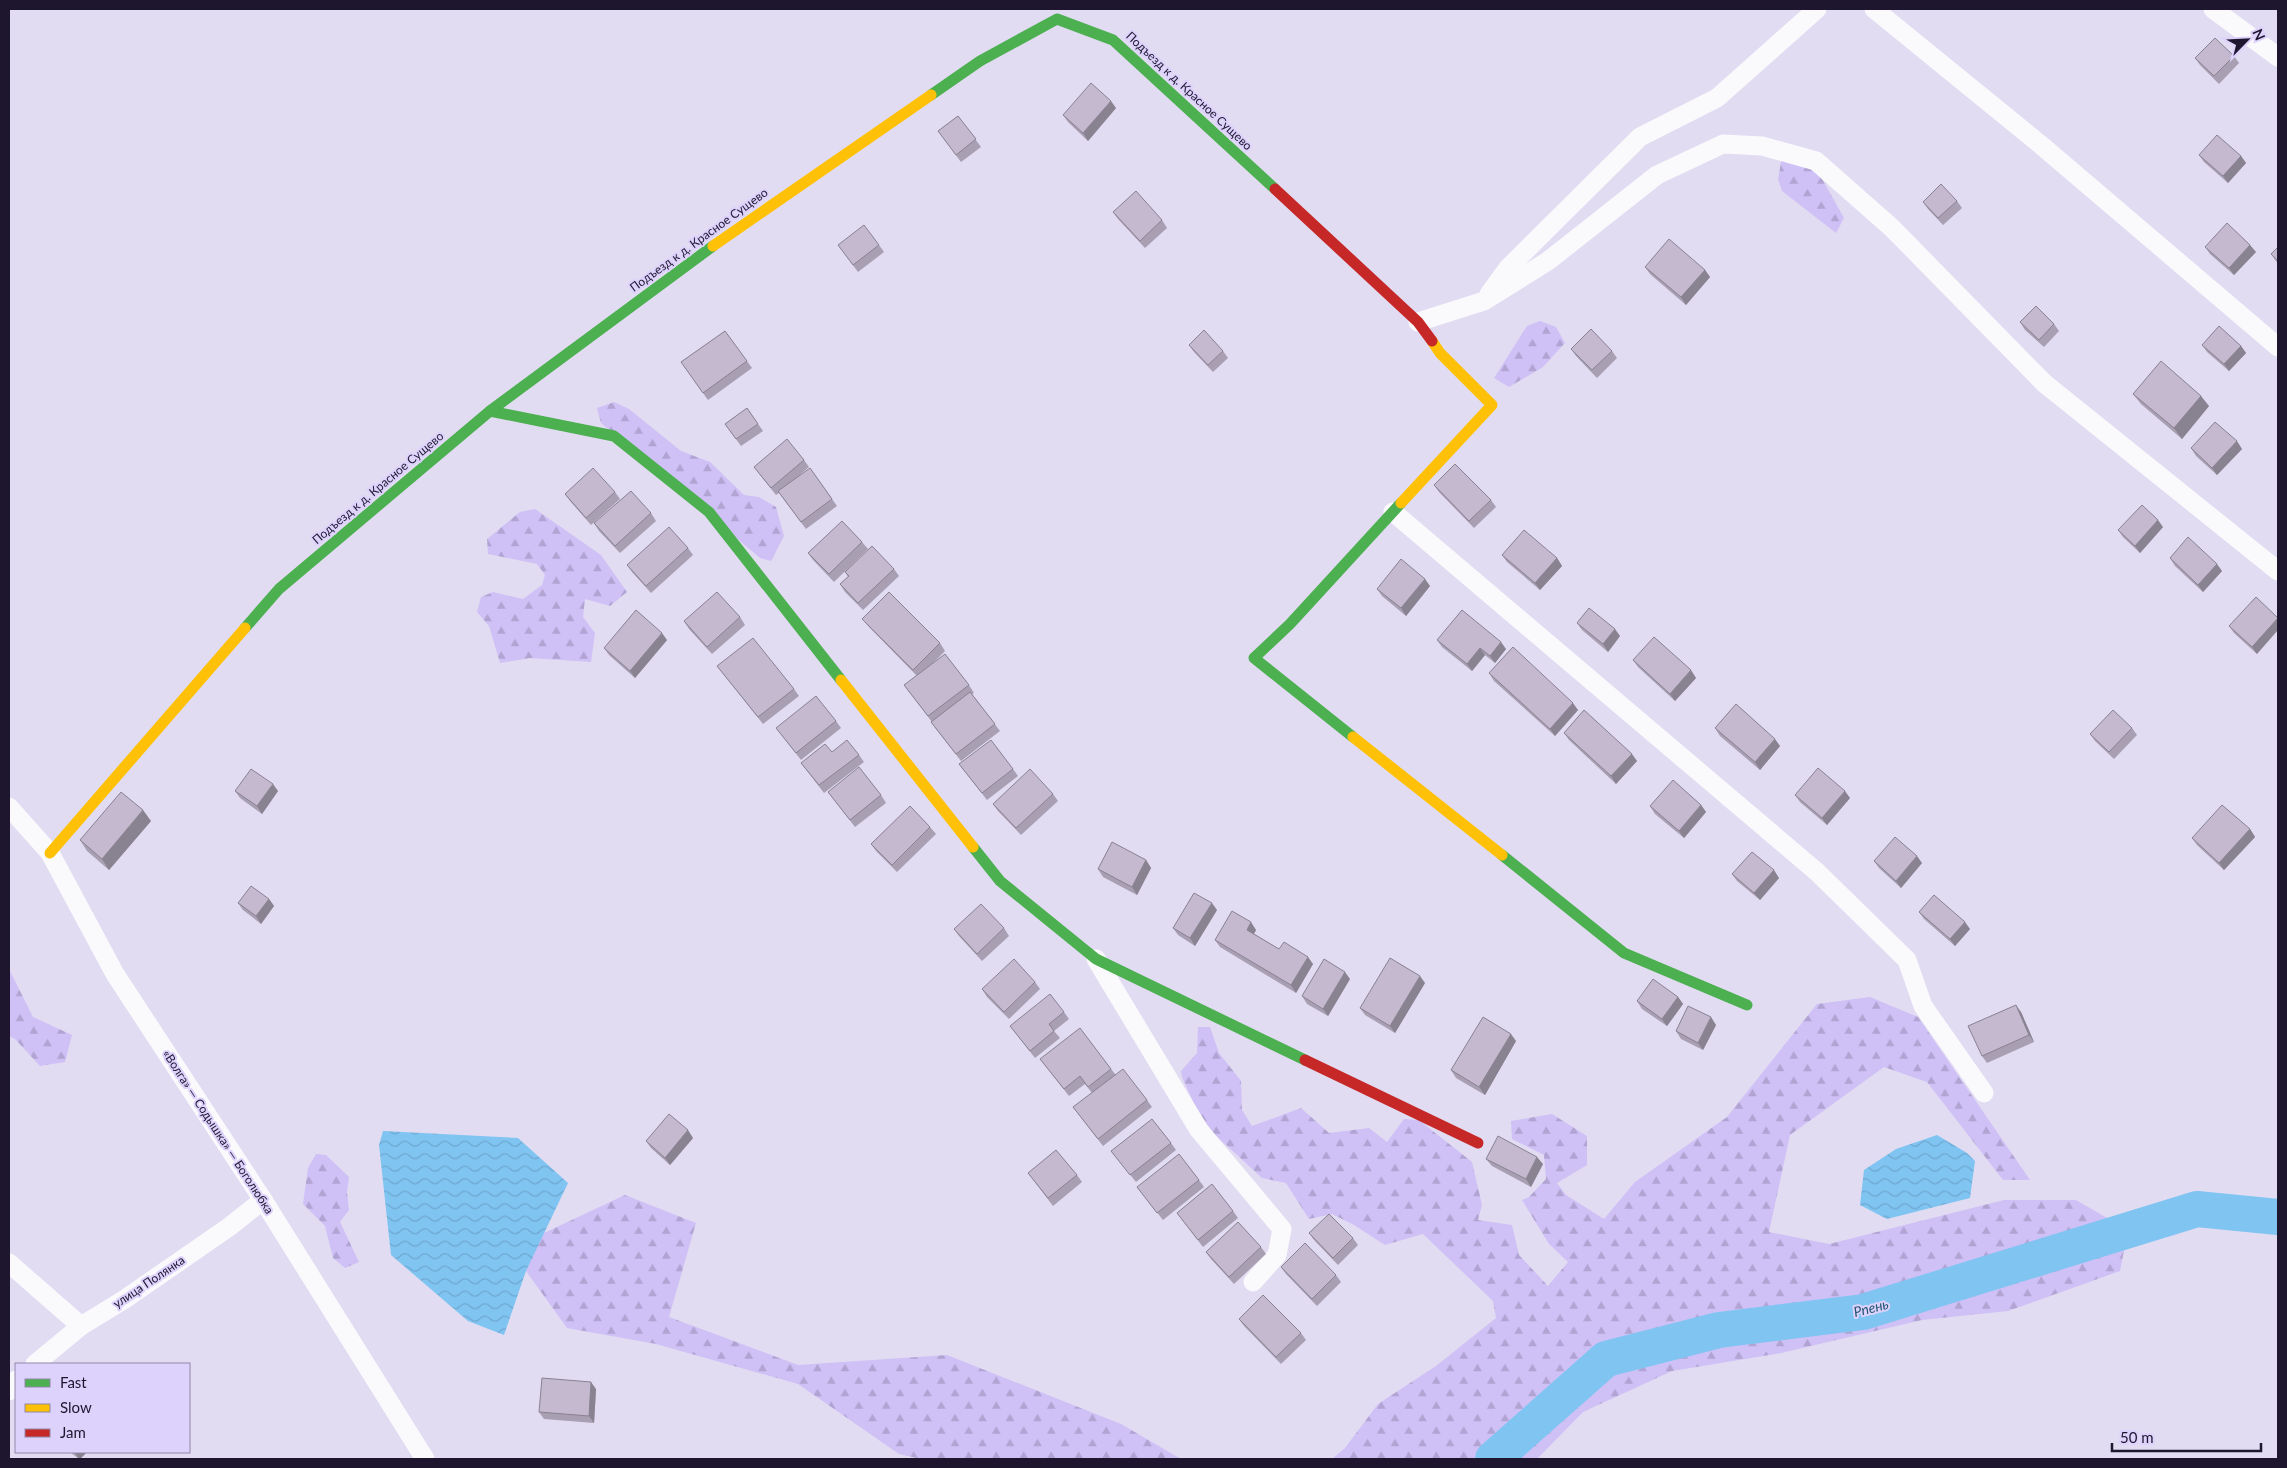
<svg xmlns="http://www.w3.org/2000/svg" width="2287" height="1468" font-family="Lato,sans-serif">
<style>
.forest{fill:url(#forest-firs)}
.water{fill:url(#water-waves)}
.lines{fill:none;stroke-linecap:round;stroke-linejoin:round}
.river{stroke:#80c4f2;stroke-width:36}
.street{stroke:#fafafd;stroke-width:19}
.fast{stroke:#4caf50;stroke-width:11}
.slow{stroke:#ffc107;stroke-width:11}
.jam{stroke:#c62828;stroke-width:11}
.wall{fill:#a99fb2}
.shaded-wall{fill:#898291}
.building{fill:#c4b9cf;stroke:#898291}
.labels{text-anchor:middle;stroke-width:4;stroke-linejoin:round;paint-order:stroke}
.street-label{font-size:12px;fill:#1e162f;stroke:#ddd2fc}
.water-label{font-size:14px;font-style:italic;fill:#215573;stroke:#ddd2fc}
</style>
<defs>
<pattern id="forest-firs" width="22" height="20" patternUnits="userSpaceOnUse" patternTransform="scale(1.25)"><rect width="22" height="20" fill="#cfc0f6"/><path d="M5 1l3.5 6h-7zM16 11l3.5 6h-7z" fill="#b1a4d3"/></pattern>
<pattern id="water-waves" width="16" height="10" patternUnits="userSpaceOnUse" patternTransform="scale(1.25)"><rect width="16" height="10" fill="#80c4f2"/><path d="M0 5q4-4 8 0t8 0" fill="none" stroke="#6ea8d0"/></pattern>
</defs>
<rect width="100%" height="100%" fill="#e1dcf2"/>
<!-- forest -->
<g class="forest">
<path d="M1782,157L1816,168L1844,218L1836,233L1782,191L1778,179Z"/>
<path d="M1540,321L1556,327L1565,343L1543,367L1509,387L1494,378L1527,326Z"/>
<path d="M614,402L629,409L681,451L710,462L744,495L759,497L776,507L784,536L771,561L760,558L601,423L597,408Z"/>
<path d="M535,509L601,555L627,592L610,606L585,599L583,617L595,633L591,662L530,658L500,663L489,626L477,612L481,597L493,592L523,599L542,585L545,575L537,564L488,554L487,539L520,512Z"/>
<path d="M9,969L33,1017L72,1035L65,1062L40,1066L15,1039L9,1036Z"/>
<path d="M1870,997L1918,1017L2030,1180H2003L1927,1082L1884,1067L1790,1135L1769,1232L1829,1244L2004,1200H2076L2128,1230L2120,1271L2008,1311L1922,1320L1781,1353L1672,1371L1583,1412L1537,1459H1332L1345,1448L1378,1404L1436,1366L1496,1318L1493,1301L1423,1234L1385,1245L1354,1225L1332,1214L1309,1219L1286,1183L1262,1178L1213,1133L1196,1108L1182,1077L1181,1071L1197,1053L1198,1027H1210L1219,1053L1241,1081L1242,1110L1252,1126L1301,1108L1329,1133L1369,1128L1387,1142L1404,1119L1419,1120L1472,1162L1482,1205L1478,1220L1512,1225L1519,1255L1548,1286L1568,1262L1549,1244L1522,1200L1529,1197L1546,1179L1544,1155L1512,1139L1511,1121L1552,1114L1587,1136V1165L1557,1183L1566,1195L1604,1219L1635,1182L1727,1117L1817,1004Z"/>
<path d="M316,1154L326,1155L349,1177L347,1192L349,1210L340,1222L359,1262L345,1268L333,1258L325,1226L303,1204L308,1168Z"/>
<path d="M625,1195L696,1223L669,1317L798,1365L947,1355L1121,1424L1181,1459H921L899,1454L798,1384L656,1344L567,1328L526,1271L542,1234Z"/>
</g>
<!-- water -->
<g class="water">
<path d="M383,1131L518,1138L568,1183L526,1271L504,1335L468,1321L391,1255L379,1145Z"/>
<path d="M1937,1135L1967,1153L1975,1161L1970,1198L1887,1219L1860,1205L1864,1170L1896,1149Z"/>
</g>
<g class="lines">
<!-- river -->
<path class="river" d="M1493,1459L1606,1359L1719,1330L1863,1312L2197,1209L2278,1217"/>
<!-- street -->
<g class="street">
<path d="M1874,9L2041,145L2278,347"/>
<path d="M2213,9L2278,57"/>
<path d="M1489,294L1508,268L1640,137L1717,98L1817,9"/>
<path d="M1418,322L1484,301L1548,261L1657,175L1723,144L1762,146L1816,161L1892,228L2044,383L2278,571"/>
<path d="M1393,512L1817,872L1907,960L1923,1006L1984,1093"/>
<path d="M9,807L50,853L115,974L263,1200L425,1459"/>
<path d="M1096,959L1199,1130L1282,1229L1277,1255L1253,1282"/>
<path d="M9,1263L81,1326"/>
<path d="M35,1364L81,1326L125,1299L229,1227L263,1200"/>
<path d="M9,1391L16,1380"/>
</g>
<!-- fast -->
<g class="fast">
<path d="M931,95L980,61L1057,19L1113,40L1275,189"/>
<path d="M490,411L614,436L709,512L841,680"/>
<path d="M245,628L279,589L490,411L713,246"/>
<path d="M1353,737L1254,658L1290,624L1401,503"/>
<path d="M973,847L1000,881L1096,959L1305,1060"/>
<path d="M1502,855L1624,953L1747,1005"/>
</g>
<!-- slow -->
<g class="slow">
<path d="M713,246L931,95"/>
<path d="M1401,503L1492,405L1440,353L1432,341"/>
<path d="M841,680L973,847"/>
<path d="M1353,737L1502,855"/>
<path d="M50,853L245,628"/>
</g>
<!-- jam -->
<g class="jam">
<path d="M1275,189L1418,322L1432,341"/>
<path d="M1305,1060L1478,1143"/>
</g>
</g>
<!-- wall -->
<g class="wall">
<path d="M2234,56L2239,63L2219,84L2200,65L2195,58Z"/>
<path d="M1116,108L1088,141L1068,122L1063,115Z"/>
<path d="M958,116L981,147L961,162L938,131Z"/>
<path d="M2199,155L2241,156L2246,163L2228,183L2204,162Z"/>
<path d="M1957,201L1962,208L1943,225L1928,209L1923,202Z"/>
<path d="M1113,212L1162,220L1167,228L1145,248L1118,219Z"/>
<path d="M838,245H879L884,252L858,272Z"/>
<path d="M2205,247L2256,252L2234,275L2210,254Z"/>
<path d="M2278,247V264L2271,254Z"/>
<path d="M1645,267L1705,270L1710,277L1686,305L1650,274Z"/>
<path d="M2020,322L2054,324L2059,331L2044,347L2025,330Z"/>
<path d="M725,331L752,368L708,400L681,362Z"/>
<path d="M1189,345L1223,351L1228,358L1213,372L1194,352Z"/>
<path d="M2202,345L2241,346L2246,353L2229,371L2207,352Z"/>
<path d="M1571,349L1612,351L1617,358L1597,378L1576,356Z"/>
<path d="M2133,394L2209,406L2182,439L2141,404Z"/>
<path d="M747,408L763,431L741,446L725,424Z"/>
<path d="M2191,448L2242,449L2217,475L2196,456Z"/>
<path d="M804,460L809,467L796,478L810,468L837,506L806,529L779,493L776,495L754,467Z"/>
<path d="M1434,485L1491,500L1496,507L1474,528L1439,492Z"/>
<path d="M615,492L620,499L591,525L570,501L565,494Z"/>
<path d="M651,513L656,521L620,553L599,531L594,523Z"/>
<path d="M2163,527L2140,553L2123,537L2118,530Z"/>
<path d="M862,542L868,549L834,582L813,560L808,553Z"/>
<path d="M688,548L693,555L651,593L632,572L627,565Z"/>
<path d="M1502,555L1557,558L1562,566L1540,590L1507,562Z"/>
<path d="M2170,558L2222,571L2203,592L2175,566Z"/>
<path d="M894,569L899,576L863,610L845,592L840,584L848,577L845,572Z"/>
<path d="M1430,586L1406,616L1382,596L1377,589Z"/>
<path d="M740,617L745,625L712,654L689,629L684,621Z"/>
<path d="M2278,618L2257,654L2234,633L2229,626Z"/>
<path d="M862,619L940,643L945,651L930,666L969,685L974,693L972,694L1000,731L961,761L936,729L931,722H932L904,685L917,676L868,626Z"/>
<path d="M1577,623L1620,636L1608,652L1582,630Z"/>
<path d="M667,640L635,678L609,655L604,648Z"/>
<path d="M1437,640L1506,649L1495,663L1485,655L1472,671L1442,647Z"/>
<path d="M1633,660L1696,678L1675,701L1638,667Z"/>
<path d="M717,666L794,689L799,696L763,724Z"/>
<path d="M1489,673L1578,710L1555,736L1494,681Z"/>
<path d="M836,721L841,728L801,760L776,728Z"/>
<path d="M1715,728L1780,746L1760,770L1720,736Z"/>
<path d="M2132,728L2137,735L2114,759L2095,741L2090,734Z"/>
<path d="M1564,733L1637,761L1616,784L1569,740Z"/>
<path d="M859,755L864,762L824,793L801,763Z"/>
<path d="M959,764L1013,769L1018,776L987,800Z"/>
<path d="M235,791H278L262,814L240,798Z"/>
<path d="M828,792L881,795L886,803L855,827Z"/>
<path d="M1053,794L1058,801L1021,835L998,811L993,804Z"/>
<path d="M1795,795L1850,798L1827,825L1800,802Z"/>
<path d="M1701,805L1706,812L1684,838L1655,814L1650,806Z"/>
<path d="M151,821L109,870L87,851L80,840Z"/>
<path d="M930,827L936,834L897,872L876,851L871,844Z"/>
<path d="M2250,829L2255,837L2224,870L2197,845L2192,838Z"/>
<path d="M1146,860L1151,868L1137,895L1103,877L1098,869Z"/>
<path d="M1874,861L1922,863L1901,888L1879,868Z"/>
<path d="M1732,874L1779,878L1760,900L1737,881Z"/>
<path d="M269,899L274,906L261,924L243,910L238,903Z"/>
<path d="M1217,910L1195,946L1178,935L1173,928Z"/>
<path d="M1919,912L1970,929L1955,946L1924,919Z"/>
<path d="M1004,928L1009,936L982,961L959,936L954,929Z"/>
<path d="M1256,930L1254,934L1279,949L1313,964L1296,993L1220,947L1215,940Z"/>
<path d="M1350,979L1328,1016L1307,1004L1302,996Z"/>
<path d="M1035,982L1040,989L1009,1019L987,997L982,989Z"/>
<path d="M1425,983L1395,1033L1365,1015L1360,1008Z"/>
<path d="M1678,997L1683,1004L1667,1026L1642,1009L1637,1001Z"/>
<path d="M1064,1012L1069,1019L1054,1031L1060,1038L1035,1058L1010,1026Z"/>
<path d="M2021,1012L2034,1042L1987,1063L1982,1056Z"/>
<path d="M1716,1025L1703,1050L1681,1039L1676,1031Z"/>
<path d="M1516,1041L1485,1095L1456,1078L1451,1070Z"/>
<path d="M1040,1059L1111,1069L1115,1074L1147,1100L1152,1107L1103,1146L1073,1107L1092,1093L1085,1084L1069,1096Z"/>
<path d="M693,1138L670,1165L651,1148L646,1141Z"/>
<path d="M1171,1143L1176,1150L1136,1182L1111,1151Z"/>
<path d="M1486,1159L1543,1164L1531,1187L1492,1166Z"/>
<path d="M1028,1173L1077,1175L1082,1182L1053,1206Z"/>
<path d="M1199,1180L1204,1187L1163,1220L1137,1187Z"/>
<path d="M1233,1211L1238,1218L1203,1247L1177,1213Z"/>
<path d="M1309,1233L1353,1238L1358,1245L1338,1265L1314,1240Z"/>
<path d="M1261,1247L1266,1254L1234,1284L1211,1259L1206,1252Z"/>
<path d="M1281,1267L1336,1275L1341,1282L1317,1306L1286,1274Z"/>
<path d="M1239,1319L1301,1333L1306,1340L1281,1364L1244,1326Z"/>
<path d="M596,1389L594,1423L544,1419L539,1412Z"/>
<path d="M70,1452H87L80,1459H79Z"/>
</g>
<!-- shaded-wall -->
<g class="shaded-wall">
<path d="M1111,101L1116,108L1088,141L1083,133Z"/>
<path d="M2241,156L2246,163L2228,183L2223,176Z"/>
<path d="M2250,245L2256,252L2234,275L2229,268Z"/>
<path d="M1705,270L1710,277L1686,305L1681,297Z"/>
<path d="M2241,346L2246,353L2229,371L2224,364Z"/>
<path d="M2201,396L2209,406L2182,439L2174,428Z"/>
<path d="M2237,441L2242,449L2217,475L2212,468Z"/>
<path d="M2158,520L2163,527L2140,553L2135,546Z"/>
<path d="M1557,558L1562,566L1540,590L1535,583Z"/>
<path d="M2217,564L2222,571L2203,592L2198,585Z"/>
<path d="M1425,579L1430,586L1406,616L1401,608Z"/>
<path d="M2278,618V630L2257,654L2252,647Z"/>
<path d="M1615,629L1620,636L1608,652L1603,644Z"/>
<path d="M662,633L667,640L635,678L630,671Z"/>
<path d="M1501,642L1506,649L1495,663L1490,656Z"/>
<path d="M1480,648L1485,655L1472,671L1467,664Z"/>
<path d="M1691,670L1696,678L1675,701L1670,694Z"/>
<path d="M1573,703L1578,710L1555,736L1550,729Z"/>
<path d="M1775,739L1780,746L1760,770L1755,762Z"/>
<path d="M1632,754L1637,761L1616,784L1611,776Z"/>
<path d="M273,784L278,791L262,814L257,806Z"/>
<path d="M1845,791L1850,798L1827,825L1822,818Z"/>
<path d="M1701,805L1706,812L1684,838L1679,831Z"/>
<path d="M143,810L151,821L109,870L102,859Z"/>
<path d="M2250,829L2255,837L2224,870L2219,863Z"/>
<path d="M1917,856L1922,863L1901,888L1896,881Z"/>
<path d="M1146,860L1151,868L1137,895L1132,887Z"/>
<path d="M1774,870L1779,878L1760,900L1754,893Z"/>
<path d="M269,899L274,906L261,924L256,916Z"/>
<path d="M1212,903L1217,910L1195,946L1190,938Z"/>
<path d="M1251,922L1256,930L1252,937L1247,930Z"/>
<path d="M1965,922L1970,929L1955,946L1950,939Z"/>
<path d="M1308,957L1313,964L1296,993L1291,985Z"/>
<path d="M1345,972L1350,979L1328,1016L1323,1009Z"/>
<path d="M1420,976L1425,983L1395,1033L1390,1026Z"/>
<path d="M1678,997L1683,1004L1667,1026L1662,1019Z"/>
<path d="M2016,1005L2021,1012L2034,1042L2029,1035Z"/>
<path d="M1711,1017L1716,1025L1703,1050L1698,1043Z"/>
<path d="M1511,1034L1516,1041L1485,1095L1479,1087Z"/>
<path d="M688,1130L693,1138L670,1165L665,1158Z"/>
<path d="M1537,1157L1543,1164L1531,1187L1526,1179Z"/>
<path d="M591,1382L596,1389L594,1423L589,1416Z"/>
<path d="M76,1452H87L80,1459H79L75,1453Z"/>
</g>
<!-- building -->
<g class="building">
<path d="M2215,38L2234,56L2214,76L2195,58Z"/>
<path d="M1091,83L1111,101L1083,133L1063,115Z"/>
<path d="M958,116L976,139L956,155L938,131Z"/>
<path d="M2217,135L2241,156L2223,176L2199,155Z"/>
<path d="M1941,184L1957,201L1938,218L1923,202Z"/>
<path d="M1136,191L1162,220L1140,241L1113,212Z"/>
<path d="M2227,223L2250,245L2229,268L2205,247Z"/>
<path d="M864,225L879,245L853,265L838,245Z"/>
<path d="M1669,239L1705,270L1681,297L1645,267Z"/>
<path d="M2278,247V261L2271,254Z"/>
<path d="M2036,306L2054,324L2039,340L2020,322Z"/>
<path d="M2219,326L2241,346L2224,364L2202,345Z"/>
<path d="M1591,329L1612,351L1592,370L1571,349Z"/>
<path d="M1204,330L1223,351L1208,365L1189,345Z"/>
<path d="M725,331L747,361L703,393L681,362Z"/>
<path d="M2161,361L2201,396L2174,428L2133,394Z"/>
<path d="M747,408L758,424L736,439L725,424Z"/>
<path d="M2215,422L2237,441L2212,468L2191,448Z"/>
<path d="M787,439L804,460L771,488L754,467Z"/>
<path d="M1455,464L1491,500L1469,521L1434,485Z"/>
<path d="M593,468L615,492L586,518L565,494Z"/>
<path d="M810,468L832,499L801,522L778,491Z"/>
<path d="M631,491L651,513L615,546L594,523Z"/>
<path d="M2142,505L2158,520L2135,546L2118,530Z"/>
<path d="M842,521L862,542L829,574L808,553Z"/>
<path d="M669,527L688,548L646,586L627,565Z"/>
<path d="M1524,530L1557,558L1535,583L1502,555Z"/>
<path d="M2188,537L2217,564L2198,585L2170,558Z"/>
<path d="M872,546L894,569L858,603L840,584L849,576L845,572Z"/>
<path d="M1401,559L1425,579L1401,608L1377,589Z"/>
<path d="M717,592L740,617L707,647L684,621Z"/>
<path d="M889,592L940,643L913,670L862,619Z"/>
<path d="M2256,597L2278,618L2252,647L2229,626Z"/>
<path d="M1589,608L1615,629L1603,644L1577,623Z"/>
<path d="M636,610L662,633L630,671L604,648Z"/>
<path d="M1462,610L1501,642L1490,656L1480,648L1467,664L1437,640Z"/>
<path d="M1654,637L1691,670L1670,694L1633,660Z"/>
<path d="M753,638L794,689L758,717L717,666Z"/>
<path d="M1513,647L1573,703L1550,729L1489,673Z"/>
<path d="M945,654L969,685L928,716L904,685Z"/>
<path d="M970,692L995,724L956,754L931,722Z"/>
<path d="M816,696L836,721L796,753L776,728Z"/>
<path d="M1736,704L1775,739L1755,762L1715,728Z"/>
<path d="M1584,710L1632,754L1611,776L1564,733Z"/>
<path d="M2113,710L2132,728L2109,752L2090,734Z"/>
<path d="M847,740L859,755L819,785L801,763L825,744L832,752Z"/>
<path d="M991,740L1013,769L982,793L959,764Z"/>
<path d="M859,767L881,795L850,820L828,792Z"/>
<path d="M1818,768L1845,791L1822,818L1795,795Z"/>
<path d="M251,769L273,784L257,806L235,791Z"/>
<path d="M1030,769L1053,794L1016,828L993,804Z"/>
<path d="M1673,780L1701,805L1679,831L1650,806Z"/>
<path d="M121,792L143,810L102,859L80,840Z"/>
<path d="M2222,805L2250,829L2219,863L2192,838Z"/>
<path d="M910,806L930,827L892,865L871,844Z"/>
<path d="M1895,837L1917,856L1896,881L1874,861Z"/>
<path d="M1112,842L1146,860L1132,887L1098,869Z"/>
<path d="M1752,852L1774,870L1754,893L1732,874Z"/>
<path d="M251,886L269,899L256,916L238,903Z"/>
<path d="M1194,893L1212,903L1190,938L1173,928Z"/>
<path d="M1934,895L1965,922L1950,939L1919,912Z"/>
<path d="M981,904L1004,928L977,954L954,929Z"/>
<path d="M1232,911L1251,922L1247,930L1279,949L1284,942L1308,957L1291,985L1215,940Z"/>
<path d="M1390,958L1420,976L1390,1026L1360,1008Z"/>
<path d="M1014,959L1035,982L1004,1012L982,989Z"/>
<path d="M1324,959L1345,972L1323,1009L1302,996Z"/>
<path d="M1653,979L1678,997L1662,1019L1637,1001Z"/>
<path d="M1050,994L1064,1012L1049,1024L1054,1031L1030,1051L1010,1026Z"/>
<path d="M2016,1005L2029,1035L1982,1056L1968,1026Z"/>
<path d="M1688,1006L1711,1017L1698,1043L1676,1031Z"/>
<path d="M1483,1017L1511,1034L1479,1087L1451,1070Z"/>
<path d="M1080,1028L1111,1069L1088,1087L1080,1076L1064,1089L1040,1059Z"/>
<path d="M1123,1069L1147,1100L1098,1139L1073,1107Z"/>
<path d="M669,1114L688,1130L665,1158L646,1141Z"/>
<path d="M1152,1119L1171,1143L1130,1175L1111,1151Z"/>
<path d="M1498,1136L1537,1157L1526,1179L1486,1159Z"/>
<path d="M1056,1150L1077,1175L1048,1198L1028,1173Z"/>
<path d="M1179,1154L1199,1180L1157,1213L1137,1187Z"/>
<path d="M1212,1184L1233,1211L1198,1240L1177,1213Z"/>
<path d="M1329,1214L1353,1238L1333,1258L1309,1233Z"/>
<path d="M1238,1222L1261,1247L1229,1277L1206,1252Z"/>
<path d="M1305,1243L1336,1275L1312,1299L1281,1267Z"/>
<path d="M1263,1295L1301,1333L1276,1357L1239,1319Z"/>
<path d="M542,1378L591,1382L589,1416L539,1412Z"/>
</g>
<g class="labels">
<!-- street labels -->
<g class="street-label">
<text transform="translate(1189 91) rotate(43)" y="4">Подъезд к д. Красное Сущево</text>
<text transform="translate(699 240) rotate(-36)" y="4">Подъезд к д. Красное Сущево</text>
<text transform="translate(378 488) rotate(-40)" y="4">Подъезд к д. Красное Сущево</text>
<text transform="translate(218 1132) rotate(57)" y="4">«Волга» — Содышка» — Боголюбка</text>
<text transform="translate(149 1282) rotate(-34)" y="4">улица Полянка</text>
</g>
<!-- water labels -->
<g class="water-label">
<text transform="translate(1871 1308) rotate(-14)" y="5">Рпень</text>
</g>
</g>
<!-- border -->
<rect width="2287" height="1468" fill="none" stroke="#1e162f" stroke-width="20"/>
<!-- legend -->
<rect x="15" y="1363" width="175" height="90" fill="#ddd2fc" stroke="#9187aa"/>
<rect x="25" y="1379" width="25" height="8" fill="#4caf50" stroke="#9187aa"/>
<text x="60" y="1388" font-size="15" fill="#1e162f">Fast</text>
<rect x="25" y="1404" width="25" height="8" fill="#ffc107" stroke="#9187aa"/>
<text x="60" y="1413" font-size="15" fill="#1e162f">Slow</text>
<rect x="25" y="1429" width="25" height="8" fill="#c62828" stroke="#9187aa"/>
<text x="60" y="1438" font-size="15" fill="#1e162f">Jam</text>
<!-- north arrow -->
<g transform="translate(2247 40) rotate(66)" stroke="#ddd2fc" stroke-width="4" paint-order="stroke">
<path d="M0-4L9 19L0 12L-9 19Z" fill="#1e162f"/>
<text y="-8" font-size="14" font-weight="bold" text-anchor="middle" fill="#1e162f">N</text>
</g>
<!-- scale -->
<path d="M2112 1443v8h149v-8" fill="none" stroke="#1e162f" stroke-width="2.5"/>
<text x="2120" y="1443" font-size="15" fill="#1e162f" stroke="#ddd2fc" stroke-width="4" paint-order="stroke">50 m</text>
</svg>
